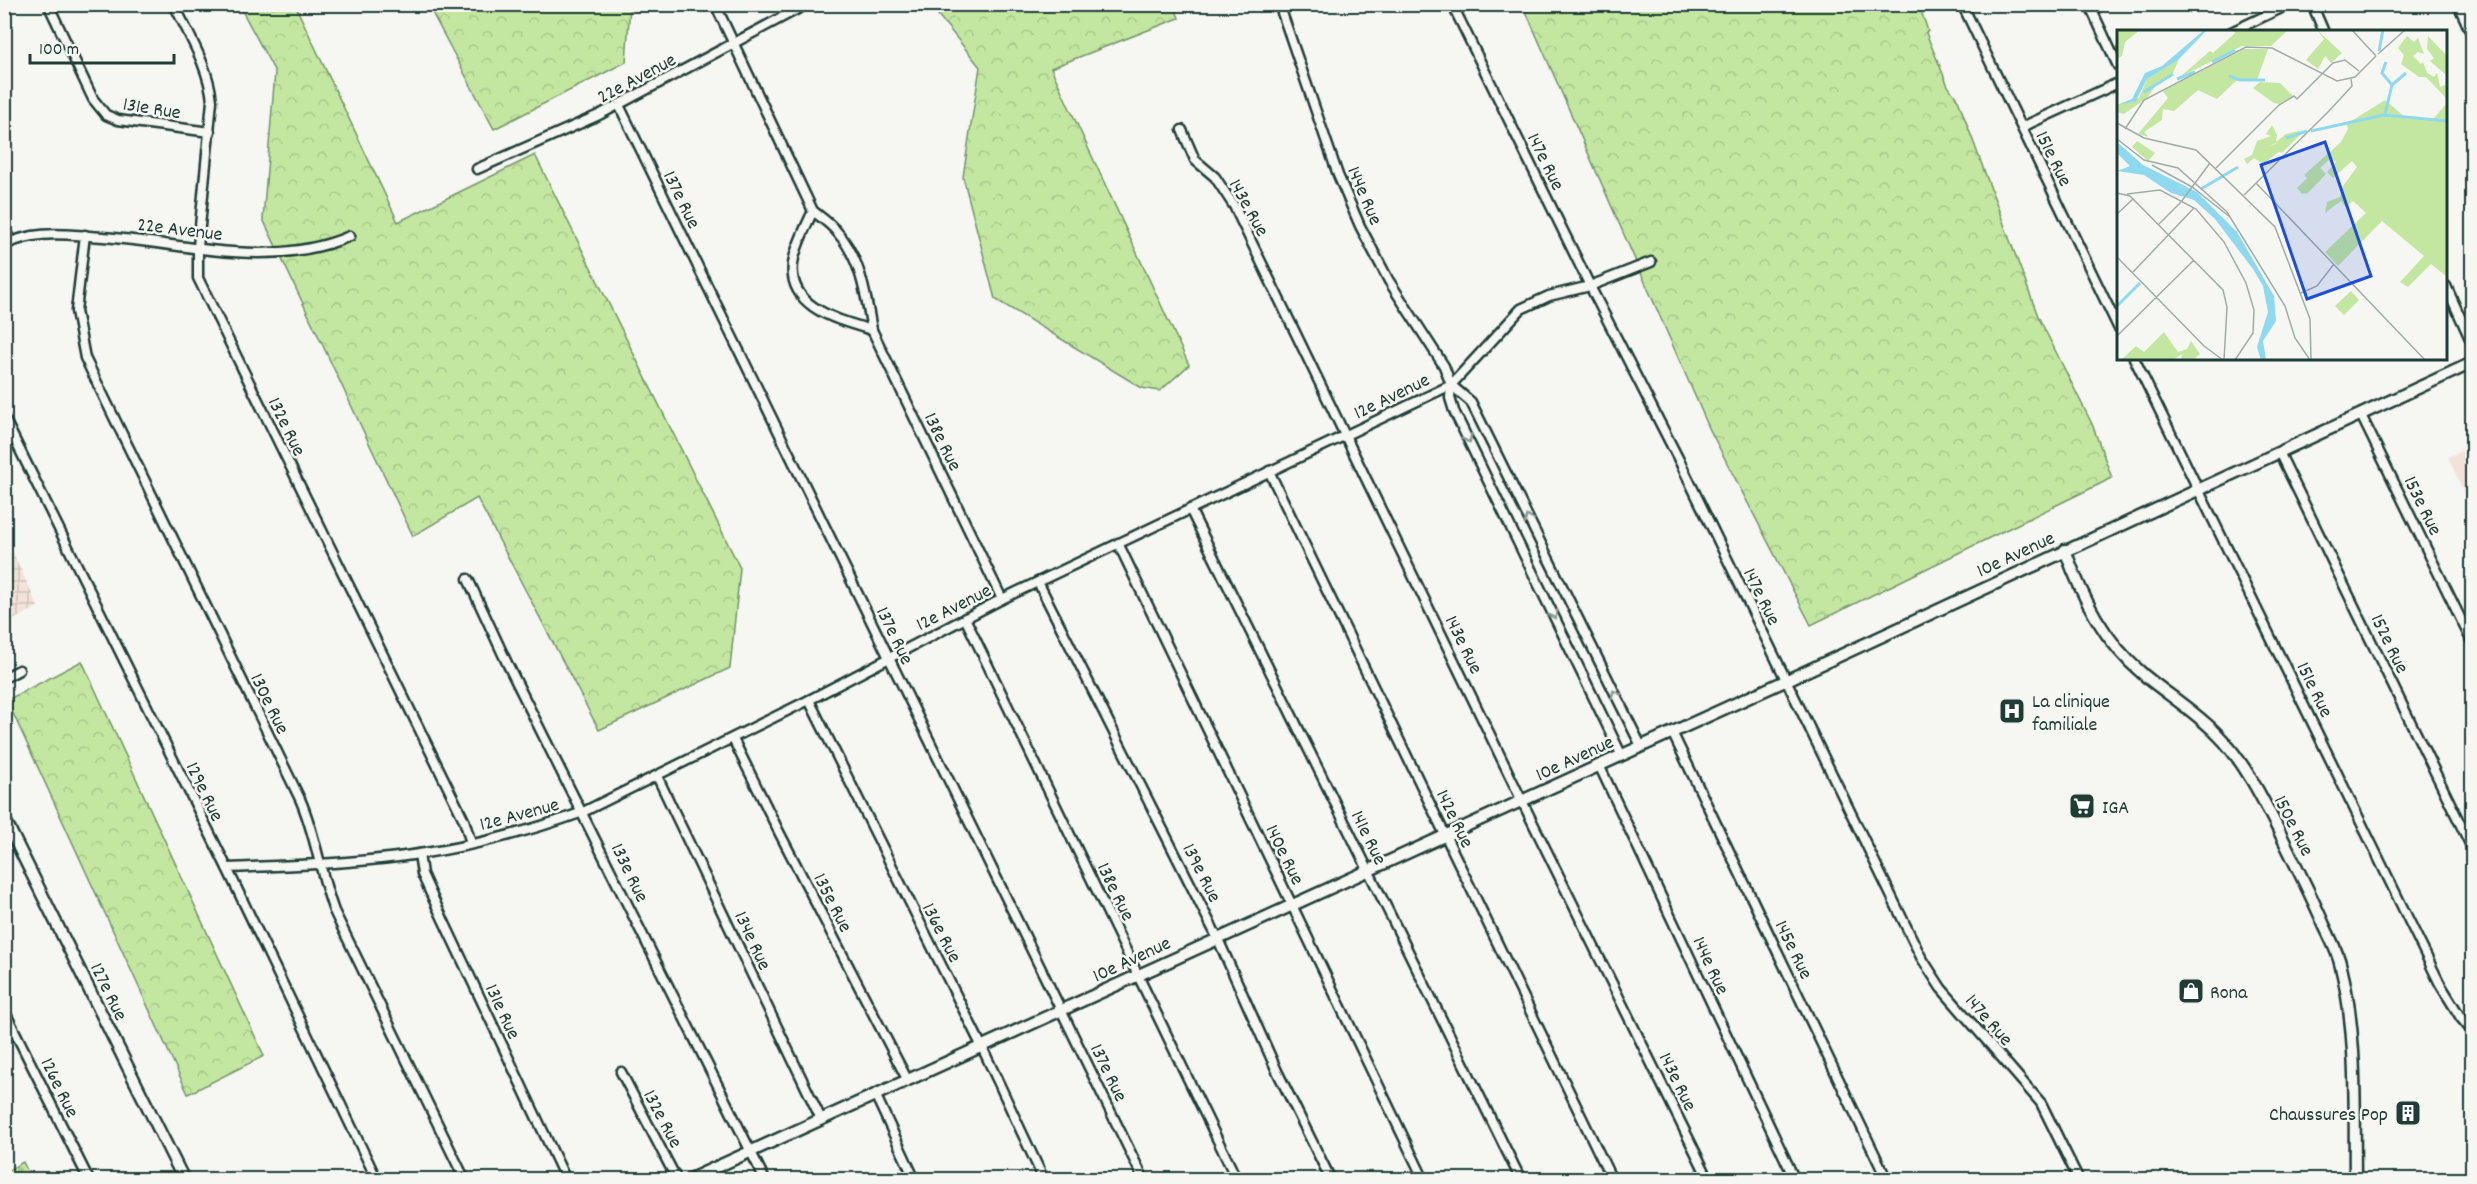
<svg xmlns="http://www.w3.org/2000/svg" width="2477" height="1184" font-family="Dekko,sans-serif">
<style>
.built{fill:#f3e2d9}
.industrial{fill:url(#industrial-grid)}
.forest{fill:url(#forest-crowns);stroke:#71926a;stroke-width:1.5}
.cemetery{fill:url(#cemetery-stones);stroke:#71926a;stroke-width:1.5}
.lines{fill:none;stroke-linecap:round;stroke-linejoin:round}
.street-casing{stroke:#1f3d34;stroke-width:13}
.secondary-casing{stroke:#1f3d34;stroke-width:15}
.street{stroke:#f6f6f2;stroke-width:8}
.secondary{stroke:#f6f6f2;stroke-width:10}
.oneway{stroke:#8a9a93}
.labels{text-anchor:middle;stroke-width:5;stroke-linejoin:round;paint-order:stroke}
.street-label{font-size:20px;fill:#1f3d34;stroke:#f6f6f2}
.poi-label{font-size:20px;fill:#1f3d34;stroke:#f6f6f2;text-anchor:start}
.inset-river{fill:none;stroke:#8ed9ef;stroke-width:3}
.inset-road{fill:none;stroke:#a0aca6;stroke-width:1.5}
.view{fill:#1d4ed8;fill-opacity:0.15;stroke:#1d4ed8;stroke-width:3}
.inset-edge{fill:none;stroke:#1f3d34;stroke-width:3}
</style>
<defs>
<pattern id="industrial-grid" width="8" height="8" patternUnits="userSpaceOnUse" patternTransform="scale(1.5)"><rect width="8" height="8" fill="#f3e2d9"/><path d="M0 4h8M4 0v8" fill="none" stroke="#d0c3bb"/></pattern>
<pattern id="forest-crowns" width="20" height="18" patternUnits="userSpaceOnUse" patternTransform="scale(1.5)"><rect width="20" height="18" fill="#c3e7a0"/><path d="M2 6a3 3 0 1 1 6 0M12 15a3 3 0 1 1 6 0" fill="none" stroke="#a7c78a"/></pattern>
<pattern id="cemetery-stones" width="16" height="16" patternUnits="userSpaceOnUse" patternTransform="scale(1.5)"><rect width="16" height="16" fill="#c3e7a0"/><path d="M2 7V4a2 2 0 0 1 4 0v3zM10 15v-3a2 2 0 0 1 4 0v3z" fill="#a7c78a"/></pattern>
</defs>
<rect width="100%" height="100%" fill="#f6f6f2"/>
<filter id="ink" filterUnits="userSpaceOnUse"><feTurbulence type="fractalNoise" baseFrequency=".0167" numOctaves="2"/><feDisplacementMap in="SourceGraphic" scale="12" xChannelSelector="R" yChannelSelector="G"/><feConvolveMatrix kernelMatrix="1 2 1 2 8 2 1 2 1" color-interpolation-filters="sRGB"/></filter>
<g filter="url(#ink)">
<!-- built -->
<path class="built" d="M2472,446V511L2448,457Z"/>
<!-- industrial -->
<path class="industrial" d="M4,533L38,607L5,624H4Z"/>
<!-- forest -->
<g class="forest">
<path d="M239,5H295L398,222L535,155L740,568L730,668L599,730L477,498L413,536L263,219L275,72Z"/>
<path d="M428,5H630L626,62L494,129Z"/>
<path d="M930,5H1174L1179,18L1051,68L1189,365L1160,391L1142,388L995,299L963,177L980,67Z"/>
<path d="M1523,5H1919L1928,31L1926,33L1948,86L1958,100L2038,316L2092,424L2112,478L1811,625L1710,430Z"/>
<path d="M82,661L264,1056L188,1094L7,700Z"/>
</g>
<!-- cemetery -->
<path class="cemetery" d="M23,1162L31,1179H5V1172Z"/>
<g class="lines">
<!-- street casing -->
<g class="street-casing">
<g id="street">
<path d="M48,4L93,99L106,115L118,120L210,132"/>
<path d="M174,4C189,36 209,67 212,101L198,247V278L464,820L471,843"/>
<path d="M715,4L813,211C822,218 831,224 838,233C861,259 866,297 872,330L1002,599"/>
<path d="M1279,4L1338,175L1360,226L1389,281L1444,366L1451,385L1450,398L1454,411L1621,754"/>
<path d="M1452,4L1593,292L1679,460L1921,957L1941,988L2041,1103L2079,1180"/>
<path d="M1962,4L2118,327"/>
<path d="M2089,4L2118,66"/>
<path d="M2312,4L2324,32"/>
<path d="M2458,4L2472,35"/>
<path d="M2231,32L2290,4"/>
<path d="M619,105L1144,1180"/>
<path d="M2022,127L2118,83"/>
<path d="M1182,130L1195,160L1215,177L1234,206L1522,801L1709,1180"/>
<path d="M477,169L599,115L807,4"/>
<path d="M813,211C806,226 798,242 794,258C783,307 838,320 872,330"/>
<path d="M4,228L11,242"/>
<path d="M85,235L76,311L85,358L300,799C316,835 320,874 334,911L465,1180"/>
<path d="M4,245C33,231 59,234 89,236C176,240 266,272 350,236"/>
<path d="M2446,286L2472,343"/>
<path d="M2134,358L2440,984L2461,1018L2472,1031"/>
<path d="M1451,385L1471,402L1641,746"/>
<path d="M2361,415L2472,642"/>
<path d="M4,418L227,868L377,1180"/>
<path d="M2279,452L2472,848"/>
<path d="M1269,471L1612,1180"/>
<path d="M1190,509L1521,1180"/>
<path d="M1118,543L1424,1180"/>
<path d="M468,579L507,663L765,1180"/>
<path d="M1038,582L1217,937L1277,1071L1331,1180"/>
<path d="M965,618L1237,1180"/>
<path d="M4,678L19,670"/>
<path d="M809,700L981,1045L1044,1180"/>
<path d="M1672,732L1887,1180"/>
<path d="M733,739L779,832L907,1079"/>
<path d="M1599,765L1795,1180"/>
<path d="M657,776L821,1119"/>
<path d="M419,854L422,874L432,896L566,1180"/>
<path d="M227,868C290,865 355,864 419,854C474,846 530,831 583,812L809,700L1002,599L1451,385L1521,309L1549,296L1590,286L1651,262"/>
<path d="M4,1010L89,1180"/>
<path d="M621,1072L677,1180"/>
<path d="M875,1094L915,1180"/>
</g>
</g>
<!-- secondary casing -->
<g class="secondary-casing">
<g id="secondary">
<path d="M2065,550C2082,597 2104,642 2144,675C2168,695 2196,712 2218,735C2247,764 2266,806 2285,843C2298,870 2312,897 2324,925C2330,938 2338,952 2341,967C2358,1035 2354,1109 2355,1180"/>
<path d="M4,818L184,1180"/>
<path d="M688,1180L1785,681L2472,363"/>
</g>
</g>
<!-- street -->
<use href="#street" class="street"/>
<!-- secondary -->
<use href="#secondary" class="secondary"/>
</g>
<!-- one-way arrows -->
<defs><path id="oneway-chevron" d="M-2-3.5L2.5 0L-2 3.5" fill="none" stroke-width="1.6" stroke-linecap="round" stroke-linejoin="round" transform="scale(1.5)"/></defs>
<g class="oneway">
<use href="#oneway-chevron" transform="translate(1468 439) rotate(64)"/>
<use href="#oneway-chevron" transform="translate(1528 519) rotate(-116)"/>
<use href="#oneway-chevron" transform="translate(1554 615) rotate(64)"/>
<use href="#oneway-chevron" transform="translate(1615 694) rotate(-117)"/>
</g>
</g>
<!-- icons -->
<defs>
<g id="hospital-square" transform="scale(1.35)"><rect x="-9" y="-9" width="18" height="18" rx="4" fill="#1f3d34" stroke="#f6f6f2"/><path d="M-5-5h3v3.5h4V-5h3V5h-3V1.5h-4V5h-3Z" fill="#fff"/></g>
<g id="supermarket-square" transform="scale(1.35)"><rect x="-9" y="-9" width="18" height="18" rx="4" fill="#1f3d34" stroke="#f6f6f2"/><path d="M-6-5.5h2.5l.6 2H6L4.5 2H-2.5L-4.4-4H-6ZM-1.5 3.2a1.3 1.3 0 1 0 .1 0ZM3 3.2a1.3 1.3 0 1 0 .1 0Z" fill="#fff"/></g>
<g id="shop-square" transform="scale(1.35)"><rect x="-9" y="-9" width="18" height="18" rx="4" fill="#1f3d34" stroke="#f6f6f2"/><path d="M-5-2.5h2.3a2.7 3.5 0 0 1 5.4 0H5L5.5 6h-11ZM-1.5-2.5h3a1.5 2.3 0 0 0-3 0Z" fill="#fff"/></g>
<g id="building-square" transform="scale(1.35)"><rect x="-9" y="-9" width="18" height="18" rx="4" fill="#1f3d34" stroke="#f6f6f2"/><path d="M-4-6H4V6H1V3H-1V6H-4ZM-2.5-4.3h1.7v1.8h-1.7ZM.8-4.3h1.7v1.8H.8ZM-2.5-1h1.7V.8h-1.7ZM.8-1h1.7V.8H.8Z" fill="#fff"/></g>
</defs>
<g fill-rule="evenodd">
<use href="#hospital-square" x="2012" y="711"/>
<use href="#supermarket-square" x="2082" y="806"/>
<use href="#shop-square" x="2191" y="991"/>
<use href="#building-square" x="2408" y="1113"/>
</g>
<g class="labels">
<!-- street labels -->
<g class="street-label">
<text transform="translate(636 77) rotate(-28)" y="7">22e Avenue</text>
<text transform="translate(152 107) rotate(9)" y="7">131e Rue</text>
<text transform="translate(2055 158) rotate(64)" y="7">151e Rue</text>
<text transform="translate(1547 161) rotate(64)" y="7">147e Rue</text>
<text transform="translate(1366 195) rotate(67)" y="7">144e Rue</text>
<text transform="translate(683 199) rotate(64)" y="7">137e Rue</text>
<text transform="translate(1250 207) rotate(61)" y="7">143e Rue</text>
<text transform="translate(180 228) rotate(7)" y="7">22e Avenue</text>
<text transform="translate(1391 395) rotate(-26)" y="7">12e Avenue</text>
<text transform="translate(288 426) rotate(64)" y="7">132e Rue</text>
<text transform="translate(944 441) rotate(64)" y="7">138e Rue</text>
<text transform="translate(2424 505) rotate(64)" y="7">153e Rue</text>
<text transform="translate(2015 553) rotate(-25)" y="7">10e Avenue</text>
<text transform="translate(1763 596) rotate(64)" y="7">147e Rue</text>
<text transform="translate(953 606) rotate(-27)" y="7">12e Avenue</text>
<text transform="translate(896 635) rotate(64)" y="7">137e Rue</text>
<text transform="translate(2391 643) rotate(64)" y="7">152e Rue</text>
<text transform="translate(1465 644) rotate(64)" y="7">143e Rue</text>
<text transform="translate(2316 689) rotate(64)" y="7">151e Rue</text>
<text transform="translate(271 703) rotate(64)" y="7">130e Rue</text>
<text transform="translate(1574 757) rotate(-25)" y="7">10e Avenue</text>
<text transform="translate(206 791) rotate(64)" y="7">129e Rue</text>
<text transform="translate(519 813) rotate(-15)" y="7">12e Avenue</text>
<text transform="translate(1456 818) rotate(64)" y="7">142e Rue</text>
<text transform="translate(2295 825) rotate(63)" y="7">150e Rue</text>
<text transform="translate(1370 837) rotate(64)" y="7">141e Rue</text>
<text transform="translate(1286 854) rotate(64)" y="7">140e Rue</text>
<text transform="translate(631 872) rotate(64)" y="7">133e Rue</text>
<text transform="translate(1203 872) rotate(63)" y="7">139e Rue</text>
<text transform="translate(1117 891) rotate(64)" y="7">138e Rue</text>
<text transform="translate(834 902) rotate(63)" y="7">135e Rue</text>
<text transform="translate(943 932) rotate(63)" y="7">136e Rue</text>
<text transform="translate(754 940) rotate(65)" y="7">134e Rue</text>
<text transform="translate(1795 949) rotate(64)" y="7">145e Rue</text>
<text transform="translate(1131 958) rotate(-25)" y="7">10e Avenue</text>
<text transform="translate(1712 965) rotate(65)" y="7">144e Rue</text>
<text transform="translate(110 991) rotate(64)" y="7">127e Rue</text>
<text transform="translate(504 1011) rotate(65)" y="7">131e Rue</text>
<text transform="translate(1990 1019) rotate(49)" y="7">147e Rue</text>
<text transform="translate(1110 1072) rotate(64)" y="7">137e Rue</text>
<text transform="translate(1679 1081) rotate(64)" y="7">143e Rue</text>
<text transform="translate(61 1087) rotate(64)" y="7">126e Rue</text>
<text transform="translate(664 1118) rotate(62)" y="7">132e Rue</text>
</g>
<!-- poi labels -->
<g class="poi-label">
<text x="2032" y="707">La clinique<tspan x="2032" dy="23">familiale</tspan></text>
<text x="2102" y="813">IGA</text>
<text x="2210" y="998">Rona</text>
<text x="2388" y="1120" text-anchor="end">Chaussures Pop</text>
</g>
</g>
<!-- overview -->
<g transform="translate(2117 30)">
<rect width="330" height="330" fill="#f6f6f2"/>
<path d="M0,0H23L8,12L5,26L0,29ZM116,0H171L154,16H125L63,47L93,21L96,23L118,3ZM200,0L225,23L214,33L208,26L201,39L189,30L207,9ZM290,6L297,12L301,8L307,24L301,22L296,26L304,34L306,32L310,43L317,47L320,43L323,57L330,54V69L309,47H302L284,34L287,25L281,18ZM311,6L330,26L329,45L313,31L317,28L310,19ZM127,19H151L140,50L119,51L100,69L81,60L57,81L46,79L45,90L27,102L32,107L21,104L51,68L46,61ZM62,29L55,45L41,52L31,67L7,84L0,82V75L22,68L30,49ZM268,70L289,88H317L330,73V247L314,234L291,257L283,252L307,226L265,191L221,236L208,222L249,183L236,171L229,177L224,171L208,183L210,172L223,167L226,156L240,137L235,131L216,148L210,142L219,132L214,128L203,138L209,144L191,163L185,164L180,158L190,148L187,145L224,112L231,99L230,95L211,97L236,90ZM155,95L160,105L159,113L150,117L164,112L171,115L146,134L137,128L130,134L127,129L135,125L140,111L154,106L149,104ZM47,302L61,322L70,319L74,311L83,324L76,330H64L65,324L56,330H4L19,316L27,322Z" fill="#c3e7a0"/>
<path d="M143,52L163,53L176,66L162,74L157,73L136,58ZM182,101L184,104L165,123L159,120V112L169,104ZM20,111L38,123L31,131L15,117ZM234,261L242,270L227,285L218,276Z" fill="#c3e7a0"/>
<path d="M87,0H90L61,30L30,49L19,71L0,75L15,69L28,43L45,36ZM0,112L26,135L80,162L120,202L157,266L159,291L146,311L149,330H144L140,317L151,282L146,256L136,239L98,189L77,170L54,163L27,145L0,141L13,136L0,123Z" fill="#8ed9ef"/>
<path class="inset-river" d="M262,21L266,0M95,32L118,20M112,46L123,50H148M60,49L78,42M275,55L289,43M27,62L56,44M268,84L275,55L265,43L269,32M194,101L267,85L330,91M169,108L190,101M84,159L121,137M0,276L23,253"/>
<path class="inset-road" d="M235,0L259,26M261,24L288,0M0,93L27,108L79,120L158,197L193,289L194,330M8,99L27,70L129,17L155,18L220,51L238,47L259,26M0,109L27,130L61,138L110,182L168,276L178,308L193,330M35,135L75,157L113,187M99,138L162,75L177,66L180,69L216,33L228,30L242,41M139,153L308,330M0,163L13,166L106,260L110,277L107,330M10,164L43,160L79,179L107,212L129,253L137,280L136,303L118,330M127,165L212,81L235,56L234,49M0,184L16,169M42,194L64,172L93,133M0,227L87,316L106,330M16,242L77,178M184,263L200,256L217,234M0,306L77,230"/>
<path class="view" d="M208,112L254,246L190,269L144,135Z"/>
<rect width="330" height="330" class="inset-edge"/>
</g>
<!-- margin -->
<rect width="2477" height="1184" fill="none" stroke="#f6f6f2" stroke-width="24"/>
<rect x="12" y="12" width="2453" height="1160" fill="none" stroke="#1f3d34" stroke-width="2" filter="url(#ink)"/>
<!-- scale -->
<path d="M30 54v9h144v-9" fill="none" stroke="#1f3d34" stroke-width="3"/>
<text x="39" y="54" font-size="18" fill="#1f3d34" stroke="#f6f6f2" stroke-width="4.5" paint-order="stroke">100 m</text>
</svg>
